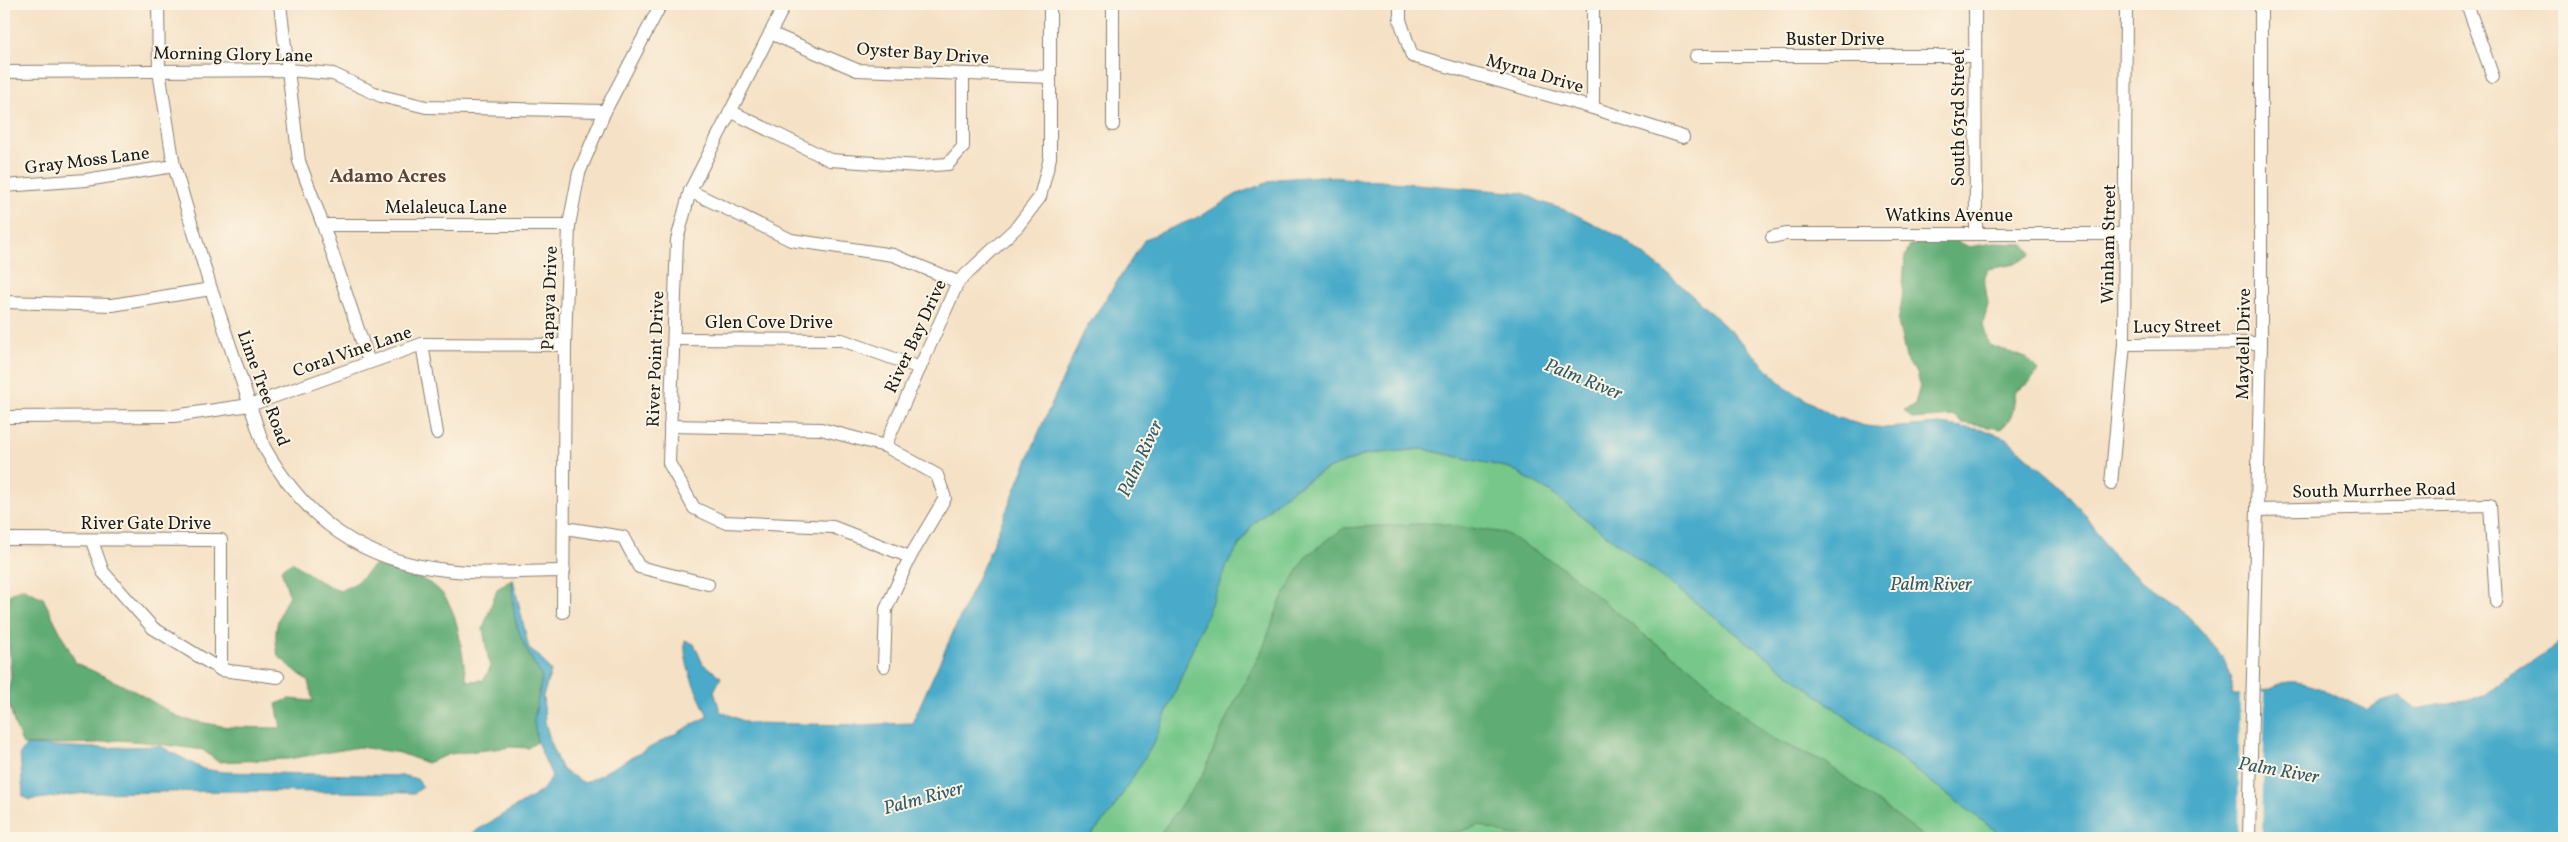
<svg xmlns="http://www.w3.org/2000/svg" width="2568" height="842" font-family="Vollkorn,serif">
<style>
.green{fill:#76c789;stroke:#497252}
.forest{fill:#60ac75;stroke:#3e6448}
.water{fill:#49abc9;stroke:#326472}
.pier{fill:#f5e1c5}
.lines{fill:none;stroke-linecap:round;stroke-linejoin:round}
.minor-casing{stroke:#887e70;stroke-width:14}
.minor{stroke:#fff;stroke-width:12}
.labels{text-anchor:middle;stroke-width:4;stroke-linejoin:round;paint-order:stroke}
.street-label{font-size:18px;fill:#1c1c1c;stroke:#fcf5e5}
.neighbourhood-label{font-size:19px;font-weight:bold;fill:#5f4439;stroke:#fcf5e5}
.water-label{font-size:19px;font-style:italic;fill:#305c6a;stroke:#fcf5e5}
</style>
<rect width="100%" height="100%" fill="#fcf5e5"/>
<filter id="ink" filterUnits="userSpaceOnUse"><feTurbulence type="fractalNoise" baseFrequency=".02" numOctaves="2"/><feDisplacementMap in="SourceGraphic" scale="10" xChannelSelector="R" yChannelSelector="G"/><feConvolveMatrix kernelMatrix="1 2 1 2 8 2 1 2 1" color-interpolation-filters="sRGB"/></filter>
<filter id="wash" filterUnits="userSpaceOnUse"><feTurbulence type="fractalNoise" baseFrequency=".0096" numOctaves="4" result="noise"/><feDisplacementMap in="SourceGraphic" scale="20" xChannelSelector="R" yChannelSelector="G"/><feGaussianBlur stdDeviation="1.12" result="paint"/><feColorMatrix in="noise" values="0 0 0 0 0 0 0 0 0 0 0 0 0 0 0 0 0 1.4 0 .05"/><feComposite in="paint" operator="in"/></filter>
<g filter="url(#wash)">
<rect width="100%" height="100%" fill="#f5e1c5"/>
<!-- green -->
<path class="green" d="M1422,449L1510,468L1550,492L2005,838H1088L1110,814L1227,565L1252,525L1283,496L1323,471L1367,454Z"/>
<!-- forest -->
<g class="forest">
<path d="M1943,239L1957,241L1969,247L1994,243L2024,244L2032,254L2015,264L1988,269L1984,278L1988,303L1983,325L1989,345L2026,358L2039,370L2028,384L2015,392C2014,409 2013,418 2001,429L1963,423L1954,416L1912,419L1904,410L1915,405L1920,385L1917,373L1907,362L1898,322L1902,300L1905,257L1910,246Z"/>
<path d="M1436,523L1505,533L1563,568L1648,638L1687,665L1771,738L1825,762L1925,838H1586L1566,835H1508L1480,825L1455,833L1386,837L1157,838L1203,775L1225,721L1263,648L1280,602L1306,556L1344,528Z"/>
<path d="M292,562L319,581L340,591L356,583L374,565C391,571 413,574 429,583C461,599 460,651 467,681L484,680L490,668L483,629L497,589L513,579C510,620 521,643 542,677L534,721L537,742L528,748L512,747L450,754L427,763L400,753L359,747L288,759L218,762L203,750L144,742L118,740L97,743L23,745L15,726L7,696L11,677L5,597L22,588L43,598L76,663L131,689L182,719L228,727L281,728L276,704L289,699L313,701L308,681L278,656C273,630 277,618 289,595L281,569Z"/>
</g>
<!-- water -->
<g class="water">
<path d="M1320,176L1523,193L1541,202L1568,211L1622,238L1674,279L1740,340L1786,388L1835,417L1865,426L1886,428L1940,424L1984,430L2006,438L2061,486L2087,517L2112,555L2142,581L2178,605L2208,638L2223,658L2231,675L2232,695H2254L2255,692C2267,692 2277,683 2289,682C2311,680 2346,701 2367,710L2381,701L2400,696L2417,709L2485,696L2511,675L2550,651L2564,639V838H2005L1550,492L1510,468L1422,449L1367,454L1323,471L1283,496L1252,525L1227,565L1154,743L1110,814L1088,838H464L542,791L552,776L537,742L534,721L542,677C521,642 510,621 513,579L529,649L540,657L551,672L543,696L545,722L553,750L562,770L585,783L708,716C697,693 683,666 685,640L694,644L703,664L721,677L714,691L720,711L748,723L859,725L912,723L989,553L1041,427L1084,332L1145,239L1201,216L1237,194L1277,179Z"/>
<path d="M27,745L94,748L160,746L203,769L223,772L405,776L417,779L423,787L414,793L234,791L85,793L29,800L23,796L20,753Z"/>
</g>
<!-- pier -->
<path class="pier" d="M2240,692H2265L2262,838H2238Z"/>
</g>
<g filter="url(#ink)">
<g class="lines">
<!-- minor casing -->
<g class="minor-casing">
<g id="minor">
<path d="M158,4L159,71L174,166L211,289L264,447C306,520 361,561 446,570C484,575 525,571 564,571"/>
<path d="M280,4L299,161L323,225L369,362"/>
<path d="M785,4L690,191L677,240L669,463L694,508L724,522L833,527L910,557"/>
<path d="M1400,4V20L1412,56L1593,108L1683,137"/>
<path d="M1975,4L1976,232"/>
<path d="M2467,4L2493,77"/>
<path d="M770,33L857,70L1050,77"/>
<path d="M1696,56H1975"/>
<path d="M4,72L288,70L333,74L381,96L426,107L605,111"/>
<path d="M1593,108V4"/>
<path d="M730,111L830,160L919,166L948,164L963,147V75"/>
<path d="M1113,125V4"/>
<path d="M4,186L86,180L174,166"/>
<path d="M690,191L791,240L893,255L958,282"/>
<path d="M323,225H569"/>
<path d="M1772,237L1786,234H2126"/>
<path d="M4,302L112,305L211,289"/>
<path d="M674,339L842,340L920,368"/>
<path d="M422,344L437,433"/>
<path d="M2124,344L2261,343"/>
<path d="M4,417L174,416L250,405L422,344L565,345"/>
<path d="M670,426L821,429L885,446L937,475L945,498L910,557L886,609L884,666"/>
<path d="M885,446L958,282L1017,227L1040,197L1050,158V4"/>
<path d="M2111,484L2124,344L2126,4"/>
<path d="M2258,510L2490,505L2496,602"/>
<path d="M565,528L623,537L639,567L708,584"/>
<path d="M4,539L221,540V670"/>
<path d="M92,541L103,572L153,628L221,670L278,677"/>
<path d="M563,612L565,345L569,225L579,173L605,111L661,4"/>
<path d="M2249,838L2261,343V4"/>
</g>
</g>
<!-- minor -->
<use href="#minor" class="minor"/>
</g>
</g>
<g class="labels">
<!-- street labels -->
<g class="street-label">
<text x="1835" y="45">Buster Drive</text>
<text transform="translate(923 53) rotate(4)" y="6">Oyster Bay Drive</text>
<text transform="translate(233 54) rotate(1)" y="6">Morning Glory Lane</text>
<text transform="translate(1535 73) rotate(16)" y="6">Myrna Drive</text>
<text transform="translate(1958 118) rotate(-90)" y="6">South 63rd Street</text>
<text transform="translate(87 160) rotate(-7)" y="6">Gray Moss Lane</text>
<text x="446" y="213">Melaleuca Lane</text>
<text x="1949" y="221">Watkins Avenue</text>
<text transform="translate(2108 244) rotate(-89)" y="6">Winham Street</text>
<text transform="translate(549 298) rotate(-88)" y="6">Papaya Drive</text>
<text x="769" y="328">Glen Cove Drive</text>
<text transform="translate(2177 326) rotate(-1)" y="6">Lucy Street</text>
<text transform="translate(915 336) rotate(-65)" y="6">River Bay Drive</text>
<text transform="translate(2243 344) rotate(-89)" y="6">Maydell Drive</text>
<text transform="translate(352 351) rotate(-19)" y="6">Coral Vine Lane</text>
<text transform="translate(655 359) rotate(-88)" y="6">River Point Drive</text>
<text transform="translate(264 388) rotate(70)" y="6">Lime Tree Road</text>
<text transform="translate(2374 490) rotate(-1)" y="6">South Murrhee Road</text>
<text x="146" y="529">River Gate Drive</text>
</g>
<!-- neighbourhood labels -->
<g class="neighbourhood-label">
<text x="388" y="182">Adamo Acres</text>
</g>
<!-- water labels -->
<g class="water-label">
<text transform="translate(1584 378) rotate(22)" y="7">Palm River</text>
<text transform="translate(1139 458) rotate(-65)" y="7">Palm River</text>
<text x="1931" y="590">Palm River</text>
<text transform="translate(2279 769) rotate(10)" y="7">Palm River</text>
<text transform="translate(923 797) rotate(-15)" y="7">Palm River</text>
</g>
</g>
<!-- margin -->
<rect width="2568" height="842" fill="none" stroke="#fcf5e5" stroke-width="20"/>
</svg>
